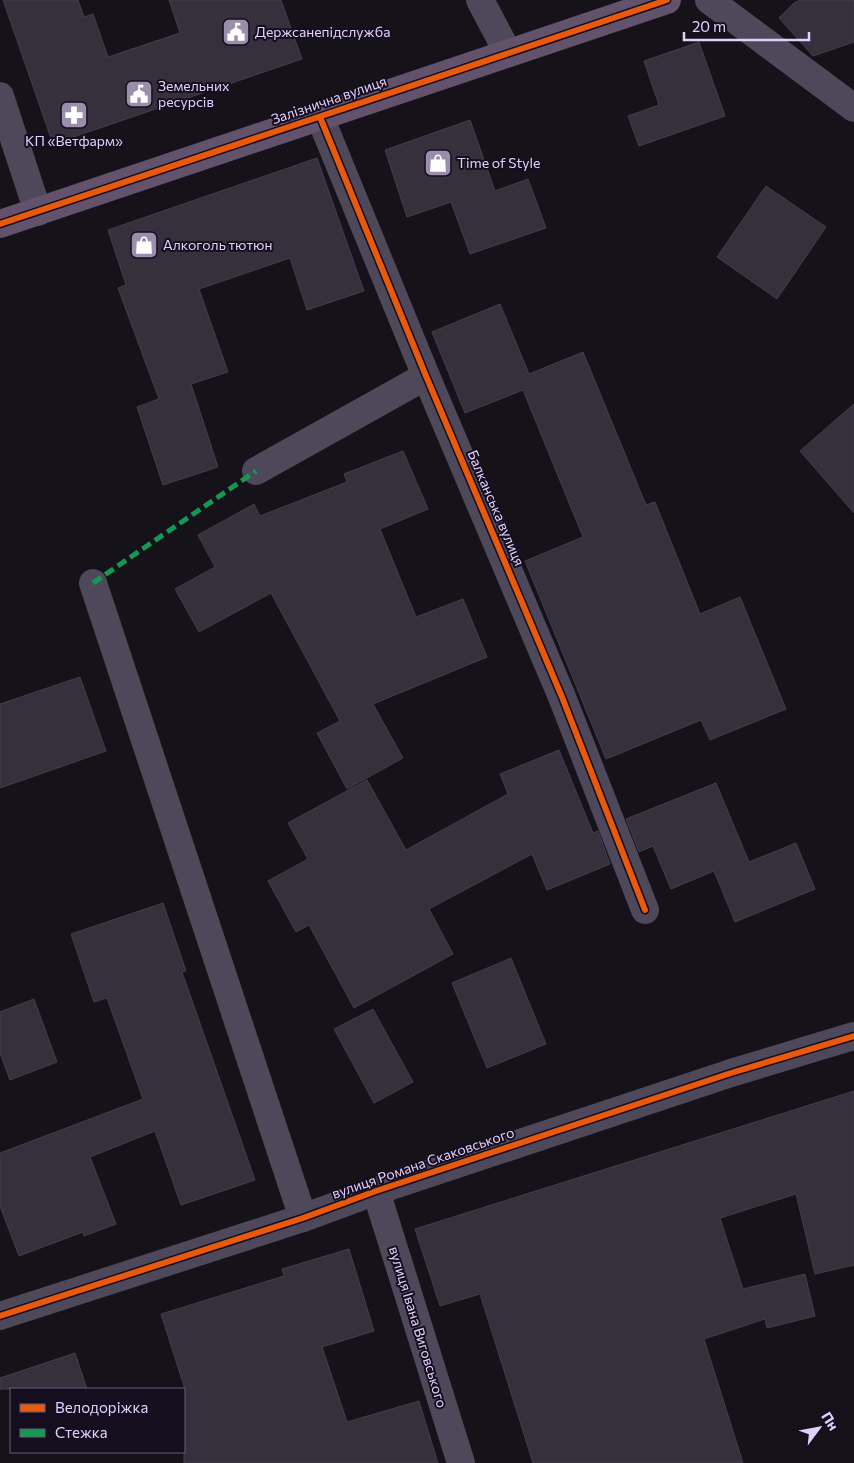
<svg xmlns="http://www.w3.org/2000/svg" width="854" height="1463" font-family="Commissioner,sans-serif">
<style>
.building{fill:#35303c;stroke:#443d4d}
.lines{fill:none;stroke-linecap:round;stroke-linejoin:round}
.minor{stroke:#4d485a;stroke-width:28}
.major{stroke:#62526b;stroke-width:28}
.quiet{stroke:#139951;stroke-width:5;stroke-dasharray:10 5;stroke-linecap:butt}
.cycleway-casing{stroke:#150e1e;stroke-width:9}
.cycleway{stroke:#e8590c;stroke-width:6}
.labels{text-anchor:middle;stroke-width:4;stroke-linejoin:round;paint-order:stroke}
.poi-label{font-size:14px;fill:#e1d0fa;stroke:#150e1e;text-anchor:start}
.street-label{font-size:14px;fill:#e1d0fa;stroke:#150e1e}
</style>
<rect width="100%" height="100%" fill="#16121a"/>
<!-- building -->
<g class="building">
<path d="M3,0H78L84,17L93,14L108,57L180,33L169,0H281L302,59L53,144Z"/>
<path d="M801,0H854V42L813,56L779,18L794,3Z"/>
<path d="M699,42L725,116L639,146L628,116L659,105L644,61Z"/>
<path d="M470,120L495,191L528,179L546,228L470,254L451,202L407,217L385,150Z"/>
<path d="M317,158L364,291L307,310L290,258L199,289L228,372L191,384L218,467L163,485L137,407L159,399L118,288L126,285L108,230Z"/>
<path d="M766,186L826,227L777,299L717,257Z"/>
<path d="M500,304L529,374L583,352L646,505L655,502L700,614L740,597L786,709L710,740L701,720L606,759L525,561L583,537L523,390L465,413L432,332Z"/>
<path d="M854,404V513L800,451Z"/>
<path d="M403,451L428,509L380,529L416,617L463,599L487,657L373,704L403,758L347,789L317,733L340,721L271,593L199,632L175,589L215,567L198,535L254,504L260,516L347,482L344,474Z"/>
<path d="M80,677L106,751L0,788V704Z"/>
<path d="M559,750L593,833L598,831L610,864L547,890L532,854L429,909L453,954L354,1008L309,925L296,932L268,881L308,859L288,823L367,780L406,850L508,794L500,774Z"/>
<path d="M716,783L749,862L796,843L815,889L735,922L714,871L671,889L653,846L639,852L626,819Z"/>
<path d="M163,903L186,971L182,972L255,1180L181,1205L155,1131L90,1157L116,1224L84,1236L83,1232L19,1256L0,1206V1153L143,1099L107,998L94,1002L71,934Z"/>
<path d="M511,958L546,1044L487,1068L452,983Z"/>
<path d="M34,999L57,1062L10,1080L0,1053V1012Z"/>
<path d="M373,1009L413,1082L374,1103L334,1029Z"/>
<path d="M854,1091V1265L815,1274L796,1194L720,1218L743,1289L805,1274L815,1316L767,1328L765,1319L704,1339L743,1463H533L480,1294L440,1306L415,1229Z"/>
<path d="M349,1249L374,1331L322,1347L347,1422L419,1401L438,1463H184V1386L161,1314L284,1276L282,1269Z"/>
<path d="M75,1353L87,1389H0V1378Z"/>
</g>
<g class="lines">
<!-- minor -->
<g class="minor">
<path d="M480,0L508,53"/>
<path d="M709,0L854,108"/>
<path d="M0,96L38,212"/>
<path d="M320,117L426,376L562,697L645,910"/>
<path d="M256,471L426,376"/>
<path d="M93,583L303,1218"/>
<path d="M376,1191L461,1463"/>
<path d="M0,1316L303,1218L376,1191L731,1073L854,1036"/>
</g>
<!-- major -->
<path class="major" d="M0,224L667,0"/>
<!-- quiet -->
<path class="quiet" d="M93,583L256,471"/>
<!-- cycleway casing -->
<g class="cycleway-casing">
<g id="cycleway">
<path d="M320,117L426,376L562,697L645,910"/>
<path d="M0,224L667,0"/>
<path d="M0,1316L303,1218L376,1191L731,1073L854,1036"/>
</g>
</g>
<!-- cycleway -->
<use href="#cycleway" class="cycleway"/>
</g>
<!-- icons -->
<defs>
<g id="civic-square" transform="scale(1.4375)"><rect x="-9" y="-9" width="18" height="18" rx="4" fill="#9a8eac" stroke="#150e1e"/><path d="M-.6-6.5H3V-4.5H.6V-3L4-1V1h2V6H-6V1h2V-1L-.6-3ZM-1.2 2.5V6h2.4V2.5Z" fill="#fff"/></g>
<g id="pharmacy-square" transform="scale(1.4375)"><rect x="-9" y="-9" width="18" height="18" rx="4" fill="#9a8eac" stroke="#150e1e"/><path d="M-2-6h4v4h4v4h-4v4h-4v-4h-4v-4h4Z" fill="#fff"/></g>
<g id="shop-square" transform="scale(1.4375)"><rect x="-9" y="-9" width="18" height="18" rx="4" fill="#9a8eac" stroke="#150e1e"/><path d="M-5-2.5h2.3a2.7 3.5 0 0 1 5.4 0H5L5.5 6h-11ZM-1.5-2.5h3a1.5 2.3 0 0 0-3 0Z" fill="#fff"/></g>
</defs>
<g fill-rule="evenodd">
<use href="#civic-square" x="236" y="32"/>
<use href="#civic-square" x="139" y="94"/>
<use href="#pharmacy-square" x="74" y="115"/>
<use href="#shop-square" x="438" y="163"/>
<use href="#shop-square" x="144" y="245"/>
</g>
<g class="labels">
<!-- poi labels -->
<g class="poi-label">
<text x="255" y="37">Держсанепідслужба</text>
<text x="158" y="91">Земельних<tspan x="158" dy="16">ресурсів</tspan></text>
<text x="74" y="146" text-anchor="middle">КП «Ветфарм»</text>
<text x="457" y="168">Time of Style</text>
<text x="163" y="250">Алкоголь тютюн</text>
</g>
<!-- street labels -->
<g class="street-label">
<text transform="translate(329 100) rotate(-19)" y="5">Залізнична вулиця</text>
<text transform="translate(496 508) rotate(67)" y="5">Балканська вулиця</text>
<text transform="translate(423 1163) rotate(-19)" y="5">вулиця Романа Скаковського</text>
<text transform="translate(418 1327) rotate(73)" y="5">вулиця Івана Виговського</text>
</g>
</g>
<!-- legend -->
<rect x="10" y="1388" width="175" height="65" fill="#150e1e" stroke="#675c76"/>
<rect x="20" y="1404" width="25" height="8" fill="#e8590c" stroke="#675c76"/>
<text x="55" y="1413" font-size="15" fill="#e1d0fa">Велодоріжка</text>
<rect x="20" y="1429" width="25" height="8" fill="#139951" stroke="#675c76"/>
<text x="55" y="1438" font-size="15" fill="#e1d0fa">Стежка</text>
<!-- north arrow -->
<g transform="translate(819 1428) rotate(58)" stroke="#150e1e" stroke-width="4" paint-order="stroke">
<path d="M0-4L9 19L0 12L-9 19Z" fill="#e1d0fa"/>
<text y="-8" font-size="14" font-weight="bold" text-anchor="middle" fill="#e1d0fa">Пн</text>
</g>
<!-- scale -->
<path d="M684 32v8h125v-8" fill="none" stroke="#e1d0fa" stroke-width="2.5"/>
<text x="692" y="32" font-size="15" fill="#e1d0fa" stroke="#150e1e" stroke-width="4" paint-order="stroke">20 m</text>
</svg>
